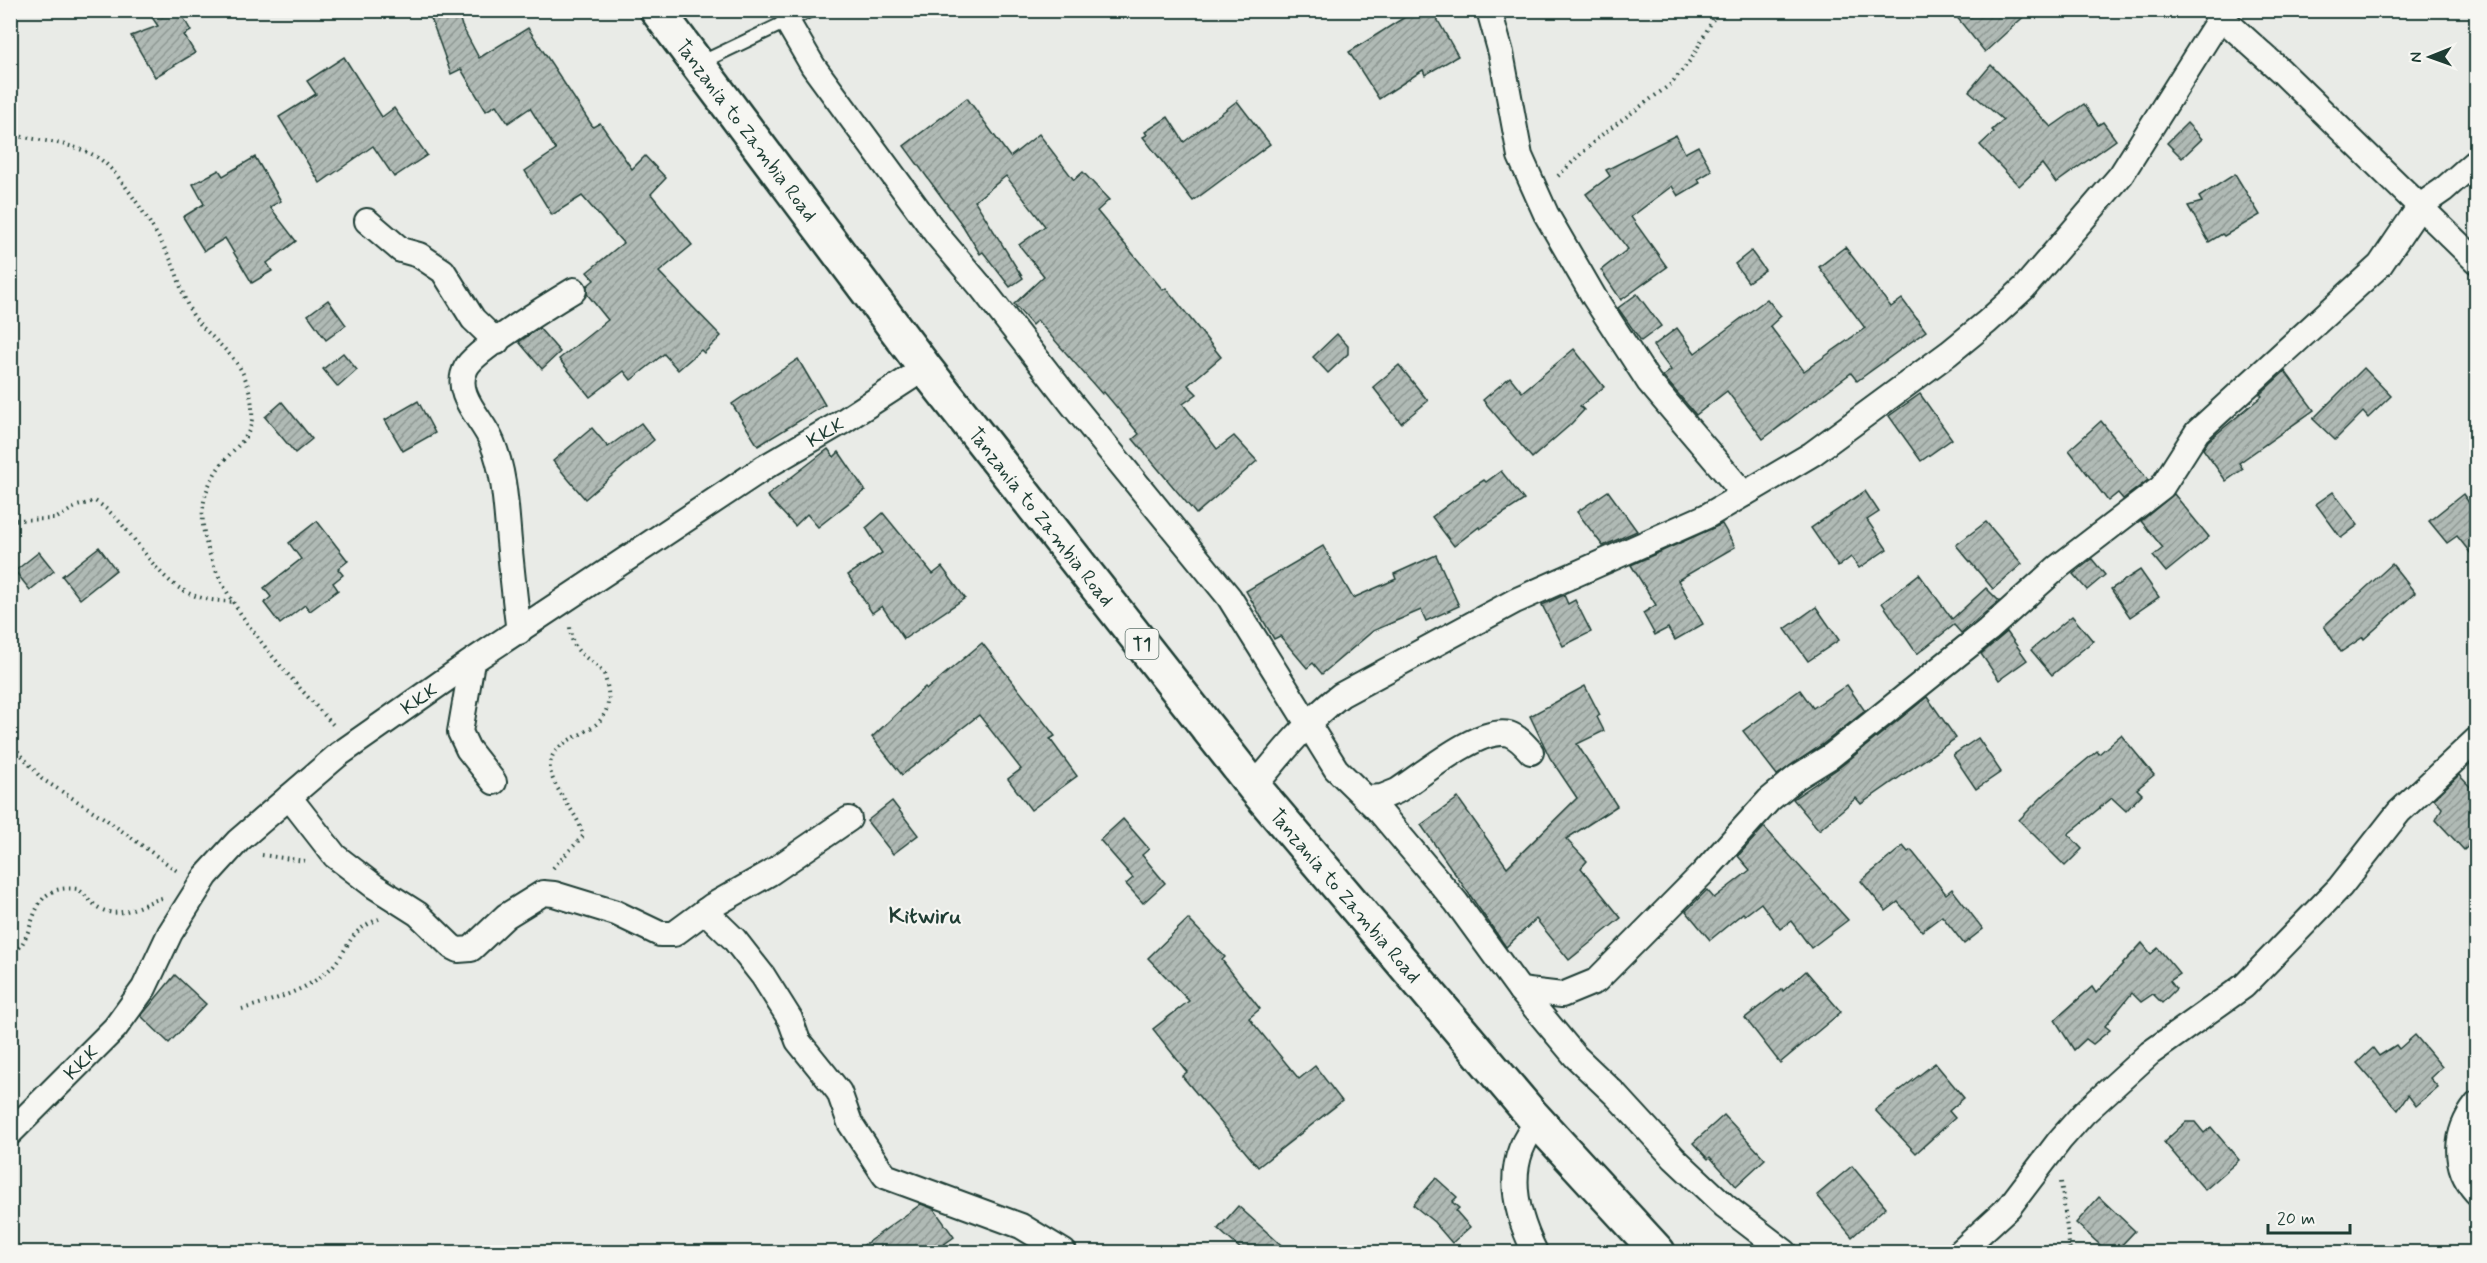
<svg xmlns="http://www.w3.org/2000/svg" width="2487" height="1263" font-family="Mynerve,sans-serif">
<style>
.building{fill:url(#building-hatch);stroke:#1f3d34;stroke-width:1.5}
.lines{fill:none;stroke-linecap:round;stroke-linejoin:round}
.lane-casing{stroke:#1f3d34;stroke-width:16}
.street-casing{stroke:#1f3d34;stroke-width:28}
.highway-casing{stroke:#1f3d34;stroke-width:38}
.path{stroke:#1f3d34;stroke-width:4;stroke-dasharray:1.5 4.5;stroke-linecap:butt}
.lane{stroke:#f6f6f2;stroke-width:12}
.street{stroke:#f6f6f2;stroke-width:24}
.highway{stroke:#f6f6f2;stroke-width:33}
.labels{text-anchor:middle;stroke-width:4.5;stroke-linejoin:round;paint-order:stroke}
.shield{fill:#f6f6f2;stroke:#60746d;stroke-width:1.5}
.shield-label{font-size:18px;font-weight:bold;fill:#1f3d34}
.street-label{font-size:20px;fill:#1f3d34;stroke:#f6f6f2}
.quarter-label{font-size:22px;font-weight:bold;fill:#1f3d34;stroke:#f6f6f2}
</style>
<defs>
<pattern id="building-hatch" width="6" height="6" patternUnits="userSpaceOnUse" patternTransform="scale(1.5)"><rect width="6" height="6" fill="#b0bab5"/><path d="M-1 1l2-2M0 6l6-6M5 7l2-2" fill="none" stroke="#8f9894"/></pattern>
</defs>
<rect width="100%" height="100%" fill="#e9ebe7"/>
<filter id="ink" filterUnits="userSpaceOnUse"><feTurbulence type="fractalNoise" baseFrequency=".0167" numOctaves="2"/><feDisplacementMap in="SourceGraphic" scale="12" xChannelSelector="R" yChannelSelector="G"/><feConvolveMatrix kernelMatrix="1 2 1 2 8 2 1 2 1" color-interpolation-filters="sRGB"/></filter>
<g filter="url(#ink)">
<!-- building -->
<g class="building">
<path d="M147,10H179L191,31L184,35L195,53L155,77L131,36L158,26Z"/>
<path d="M428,10H457L462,26L479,58L528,28L593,127L600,123L632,169L645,156L666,178L651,194L692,245L659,272L721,336L704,353L701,350L678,370L664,354L631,380L624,371L590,397L559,359L608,320L587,294V286L594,280L587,272L623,243L582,196L552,215L525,171L556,150L530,108L508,123L496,105L486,111L461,69L451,74Z"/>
<path d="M1416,10H1432L1458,56L1425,75L1423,70L1379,99L1349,52Z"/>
<path d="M1951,10H2031L1985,52Z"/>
<path d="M344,57L382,117L394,108L427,155L394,177L373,146L320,183L279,117L316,94L307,81Z"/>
<path d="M1991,65L2051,127L2084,104L2098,125L2103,122L2116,140L2056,183L2042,164L2019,186L1980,145L1994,132L1992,130L2003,120L1969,91Z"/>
<path d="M967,98L1010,157L1039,134L1074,180L1083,172L1109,200L1097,211L1163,290L1166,288L1221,357L1188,385L1197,394L1183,404L1217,449L1234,436L1257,461L1196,514L1133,439L1139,434L1104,392L1102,394L1037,320L1032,325L1014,304L1044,276L1019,245L1045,226L1006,176L975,201L1023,278L1010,287L983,252L980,254L963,226L904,146Z"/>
<path d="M1237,101L1270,144L1193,201L1143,137L1147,135L1145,132L1168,117L1184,142Z"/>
<path d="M2187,123L2202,139L2182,158L2167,143Z"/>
<path d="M1676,135L1685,153L1698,146L1712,171L1698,179L1700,183L1678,196L1672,186L1631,217L1667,267L1621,300L1601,270L1628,249L1586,194L1610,176L1606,170Z"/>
<path d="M255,157L281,201L270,207L296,241L267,263L272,271L252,283L225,238L204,251L183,217L204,204L193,184L219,170L223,176Z"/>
<path d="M2235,174L2260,215L2224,236L2222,234L2209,242L2188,206L2202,202L2199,197Z"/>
<path d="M1845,247L1891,307L1902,299L1926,331L1857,381L1851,373L1763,439L1727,391L1696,415L1663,376L1671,370L1653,346L1677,328L1695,353L1767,299L1781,316L1770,326L1804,371L1865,328L1819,267Z"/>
<path d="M1751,251L1765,270L1748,282L1735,264Z"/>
<path d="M1637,294L1661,326L1641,341L1618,308Z"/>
<path d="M328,300L346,325L326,340L308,315Z"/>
<path d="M539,328L560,352L542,369L519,342Z"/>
<path d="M1337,334L1348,346V354L1328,373L1313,357Z"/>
<path d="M1574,349L1604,387L1580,406L1584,410L1570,425L1532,458L1483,400L1510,377L1522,392Z"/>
<path d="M343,353L357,370L338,387L323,369Z"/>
<path d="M798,359L825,405L758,446L732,404Z"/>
<path d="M1399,365L1428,401L1401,423L1373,387Z"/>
<path d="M2364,368L2391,396L2368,418L2363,412L2335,440L2313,419Z"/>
<path d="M2285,371L2314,410L2239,463L2243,469L2226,481L2203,449L2208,441L2262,396L2260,394Z"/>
<path d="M1920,394L1952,439L1921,461L1889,416Z"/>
<path d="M418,401L435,433L403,451L385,420Z"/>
<path d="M282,402L312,439L295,453L265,417Z"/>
<path d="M2101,421L2148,480L2123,499L2118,493L2108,501L2069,450Z"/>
<path d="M641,423L654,440L585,499L553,461L592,428L608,447Z"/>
<path d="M828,449L834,457L839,452L865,490L818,527L807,514L795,526L767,496Z"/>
<path d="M1501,471L1524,500L1480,529L1479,527L1454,546L1432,517L1465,492L1484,480L1486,482Z"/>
<path d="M1608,491L1637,531L1603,546L1577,512Z"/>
<path d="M1865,491L1879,512L1867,520L1887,549L1859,568L1851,557L1838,567L1811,528Z"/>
<path d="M2333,492L2358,525L2341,538L2316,504Z"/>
<path d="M2174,494L2209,537L2166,572L2153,556L2163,548L2141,521Z"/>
<path d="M2463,494L2476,513V560L2457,536L2447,543L2429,521Z"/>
<path d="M883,513L933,574L942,567L965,598L904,639L882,606L872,613L848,575L882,553L866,528Z"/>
<path d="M317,521L348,561L338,569L343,575L333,583L338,590L310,611L305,605L280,624L264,603L271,597L264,588L301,559L289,543Z"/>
<path d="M1986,522L2022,564L1993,589L1956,545Z"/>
<path d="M1722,524L1735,547L1678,580L1703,624L1675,640L1668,628L1655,635L1643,613L1656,605L1631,565Z"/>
<path d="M1323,546L1353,598L1396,579L1394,574L1436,555L1459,606L1426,621L1421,610L1373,631L1322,674L1313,663L1307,668L1280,636L1274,639L1246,591Z"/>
<path d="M99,547L116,570L80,599L62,576Z"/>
<path d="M39,552L54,571L30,590L15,571Z"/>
<path d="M2092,559L2105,575L2087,590L2073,574Z"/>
<path d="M2392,564L2415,593L2364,639L2363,637L2341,652L2324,626Z"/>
<path d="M2140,570L2159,597L2130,617L2111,589Z"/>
<path d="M1919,574L1952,619L1986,588L1999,601L1961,633L1954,625L1917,654L1882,603Z"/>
<path d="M1564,595L1568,604L1575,600L1591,632L1563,646L1542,605Z"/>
<path d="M1816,607L1839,640L1808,661L1785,629Z"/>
<path d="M2072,616L2093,641L2052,675L2031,650Z"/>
<path d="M2007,632L2027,660L1999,680L1981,654Z"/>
<path d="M982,643L1055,736L1050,739L1077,776L1031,810L1008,779L1021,769L979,715L902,775L872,737L925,687L927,689Z"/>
<path d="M1847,685L1865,711L1823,744L1777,775L1743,731L1800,690L1813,708Z"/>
<path d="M1585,686L1600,715L1597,717L1604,731L1577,744L1617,806L1566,839L1587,861L1581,868L1621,918L1569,960L1536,919L1506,947L1421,825L1458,798L1507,867L1577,798L1550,758L1530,716Z"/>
<path d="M1927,697L1956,738L1861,804L1856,798L1819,830L1793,799L1840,767Z"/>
<path d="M2121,735L2154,775L2137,789L2142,794L2126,811L2112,798L2068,834L2082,849L2065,866L2019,820L2045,794L2097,751L2099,754Z"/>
<path d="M1978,738L2001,772L1976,789L1953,755Z"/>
<path d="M2459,775L2476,793V839L2464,850L2436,820L2442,808L2434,799Z"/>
<path d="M892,801L918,835L893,854L867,821Z"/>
<path d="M1123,819L1149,849L1142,855L1165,883L1143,903L1126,884L1133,878L1100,840Z"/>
<path d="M1764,827L1848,920L1811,948L1791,921L1780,929L1761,903L1745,915L1743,913L1710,940L1686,911L1707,890L1714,898L1750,870L1738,856Z"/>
<path d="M1903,846L1908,852L1911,850L1946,894L1952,889L1983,929L1964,944L1942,916L1922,931L1898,902L1886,911L1861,881Z"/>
<path d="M1188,919L1225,957L1222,960L1260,1009L1249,1018L1299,1079L1315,1066L1342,1101L1258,1167L1182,1076L1187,1072L1153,1029L1189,1001L1148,958Z"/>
<path d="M2142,943L2151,954L2158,948L2180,974L2170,981L2176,989L2162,1003L2153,994L2141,1002L2132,993L2105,1026L2110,1030L2093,1044L2086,1039L2074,1050L2055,1020L2092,987L2096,993Z"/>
<path d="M1806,971L1841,1012L1780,1063L1745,1018L1782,989L1783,991Z"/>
<path d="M175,975L206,1004L169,1043L141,1016Z"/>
<path d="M2415,1035L2442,1067L2430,1078L2438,1087L2416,1106L2408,1095L2398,1110L2357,1063L2373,1048L2379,1056L2396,1045L2399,1049Z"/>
<path d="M1935,1063L1964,1098L1949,1111L1955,1118L1916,1153L1875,1110Z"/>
<path d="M1724,1115L1765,1159L1736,1186L1710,1157L1708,1159L1693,1143Z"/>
<path d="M2186,1122H2195L2204,1133L2211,1127L2239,1160L2205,1190L2164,1142Z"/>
<path d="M1852,1166L1886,1207L1852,1237L1817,1195Z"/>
<path d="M1436,1178L1457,1197L1452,1202L1459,1208L1456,1211L1470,1227L1452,1243L1434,1222L1413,1205Z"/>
<path d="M2099,1197L2135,1231L2115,1252H2108L2076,1223Z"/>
<path d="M921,1204L934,1209L954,1237L933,1252H854Z"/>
<path d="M1238,1206L1289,1252H1244L1218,1229Z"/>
</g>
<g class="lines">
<!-- lane casing -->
<g class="lane-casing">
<path id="lane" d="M698,64L811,10"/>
</g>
<!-- street casing -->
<g class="street-casing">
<g id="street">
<path d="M1489,10L1501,53L1520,156L1546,214L1594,297L1649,382L1744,494"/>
<path d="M2213,10L2281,71L2476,261"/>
<path d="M788,23L813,66L937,235L982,288L1072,404L1229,597L1336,769L1380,812L1456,902L1520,990L1575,1056L1616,1095L1674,1158L1725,1206L1785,1252"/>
<path d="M367,221L401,250L419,255L443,271L473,319L497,342"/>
<path d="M519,632C515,602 512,572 509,541C506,508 505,473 492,442C483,419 452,394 466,368C474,351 554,302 574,290"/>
<path d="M472,662L460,732L468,749L494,782"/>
<path d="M1254,787C1280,755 1308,720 1341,695L1515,601L1707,516L1812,454L1949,353L1987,322L2024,288L2121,175L2225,10"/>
<path d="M289,797L335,856L374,886L418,914L452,947L458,950L471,949L506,916L543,893L554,894L616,913L660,934H674L712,906L770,873L849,819"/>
<path d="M1368,798L1382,797L1397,791C1421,776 1479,726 1509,734C1518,737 1525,745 1531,752"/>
<path d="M705,911L734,939L763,976L790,1019L798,1041L839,1092L850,1123L885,1176L1021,1226L1064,1252"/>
<path d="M1520,990L1562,995L1596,981L1704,872L1769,800L1797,777L1831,756L1988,630L2058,567L2162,487L2197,432L2380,265L2420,206L2443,190L2476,161"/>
<path d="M2476,1105C2455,1132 2452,1166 2476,1192"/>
<path id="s1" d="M10,1133L115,1028L144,988L170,933L206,876L238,841L338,755L468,664L765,467L842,422L925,368"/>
<path d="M1535,1252C1514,1210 1503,1161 1538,1122"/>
<path d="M1960,1252L2009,1207L2060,1140L2084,1113L2150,1053L2244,986L2340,887L2399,812L2476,740"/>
</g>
</g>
<!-- highway casing -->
<g class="highway-casing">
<g id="highway">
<path id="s2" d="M657,10L925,368L1254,787L1531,1114L1658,1252"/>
</g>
</g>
<!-- path -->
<g class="path">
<path d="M10,134C40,142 81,142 105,163C125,180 162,240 173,265C180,281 183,300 193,315C208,337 235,353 245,378C250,390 253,405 252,418C251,433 242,442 232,452C206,479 197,506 206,542C222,607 291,678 335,727"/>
<path d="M1558,176L1599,137L1671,84L1692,58L1718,10"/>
<path d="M10,520L55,519L77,506L95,501C138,527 151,585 202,598C213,601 224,601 235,602"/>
<path d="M10,742L42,779L104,818L180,873"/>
<path d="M262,855L305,861"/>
<path d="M553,868L583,836C580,814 549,786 550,766C552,726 627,743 604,674C589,655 571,656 570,626"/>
<path d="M10,956C41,937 23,882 78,889C86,895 91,903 99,908C120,921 142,903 162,898"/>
<path d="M242,1009C271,1001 309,990 331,968C352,946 346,932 379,919"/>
<path d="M2061,1182L2070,1252"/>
</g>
<!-- lane -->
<use href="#lane" class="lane"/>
<!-- street -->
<use href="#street" class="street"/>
<!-- highway -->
<use href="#highway" class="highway"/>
</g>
</g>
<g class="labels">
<!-- shield labels -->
<rect class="shield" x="1125.5" y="629" width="33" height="30" rx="4.5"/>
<g class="shield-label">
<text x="1142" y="650">T1</text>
</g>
<!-- street labels -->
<g class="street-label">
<text dy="7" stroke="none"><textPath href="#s2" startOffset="150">Tanzania to Zambia Road</textPath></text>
<text dy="7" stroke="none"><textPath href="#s1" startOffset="1090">KKK</textPath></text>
<text dy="7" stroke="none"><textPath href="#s2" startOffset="636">Tanzania to Zambia Road</textPath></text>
<text dy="7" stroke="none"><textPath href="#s1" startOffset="604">KKK</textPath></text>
<text dy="7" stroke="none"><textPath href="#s2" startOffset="1122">Tanzania to Zambia Road</textPath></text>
<text dy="7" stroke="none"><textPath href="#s1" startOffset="100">KKK</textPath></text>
</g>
<!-- quarter labels -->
<g class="quarter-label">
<text x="925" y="923">Kitwiru</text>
</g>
</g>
<!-- margin -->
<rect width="2487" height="1263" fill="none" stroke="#f6f6f2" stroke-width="36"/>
<rect x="18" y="18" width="2451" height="1227" fill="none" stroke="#1f3d34" stroke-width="2" filter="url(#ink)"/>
<!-- north arrow -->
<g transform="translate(2430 57) rotate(269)" stroke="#f6f6f2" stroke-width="4.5" paint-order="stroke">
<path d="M0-4.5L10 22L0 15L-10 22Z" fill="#1f3d34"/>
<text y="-9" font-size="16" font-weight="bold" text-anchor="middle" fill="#1f3d34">N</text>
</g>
<!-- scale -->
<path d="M2268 1224v9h82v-9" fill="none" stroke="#1f3d34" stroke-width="3"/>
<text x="2277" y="1224" font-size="18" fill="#1f3d34" stroke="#f6f6f2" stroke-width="4.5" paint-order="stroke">20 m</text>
</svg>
